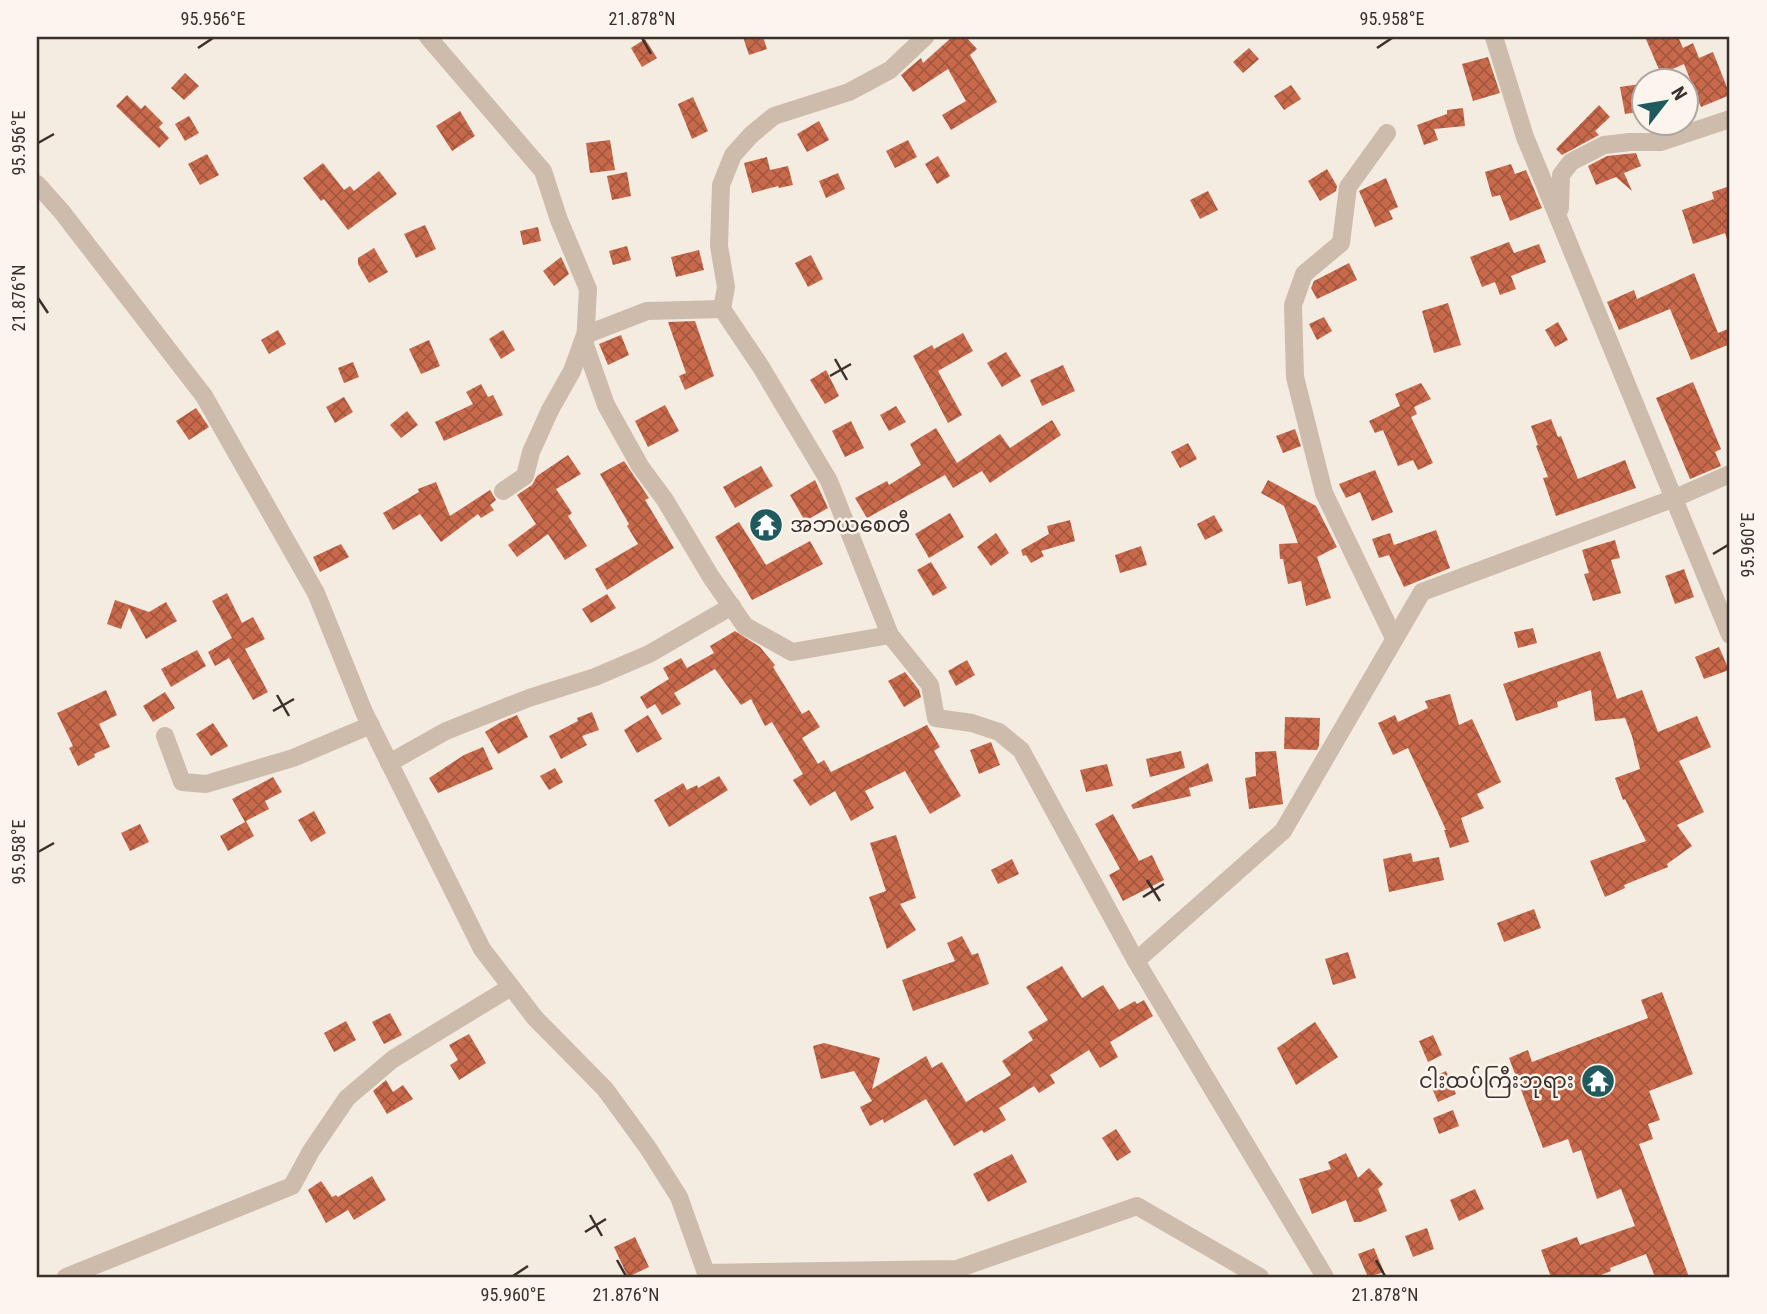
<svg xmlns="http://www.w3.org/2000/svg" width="1767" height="1314" font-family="'Roboto Condensed','Noto Sans Myanmar',sans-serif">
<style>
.building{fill:url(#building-cross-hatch)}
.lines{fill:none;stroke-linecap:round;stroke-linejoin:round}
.minor{stroke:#cdbbac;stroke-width:18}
.ticks{fill:none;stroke:#3b302b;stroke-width:2.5}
.labels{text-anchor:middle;stroke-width:5;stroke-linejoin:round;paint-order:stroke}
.poi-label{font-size:21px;fill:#3b302b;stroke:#fbf5ee;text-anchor:start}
.neatline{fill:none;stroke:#3b302b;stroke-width:2.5}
.ticks-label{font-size:18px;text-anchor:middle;fill:#3b302b}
</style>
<defs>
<pattern id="building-cross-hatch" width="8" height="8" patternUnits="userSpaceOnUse" patternTransform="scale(1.75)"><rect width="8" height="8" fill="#c8694b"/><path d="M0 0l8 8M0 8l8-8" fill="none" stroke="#a4573f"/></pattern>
</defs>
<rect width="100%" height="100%" fill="#f4ebe1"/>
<!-- building -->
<g class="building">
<path d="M743,37H763L767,49L749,55Z"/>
<path d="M952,37H966L977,49L970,55L997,102L951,130L942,115L966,101L948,69L913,92L901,75L921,58L923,63Z"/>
<path d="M1645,37H1678L1683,48L1693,43L1699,58L1713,52L1730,95L1701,107L1684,64L1661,74Z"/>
<path d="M645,39L657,58L642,67L631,48Z"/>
<path d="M1249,48L1259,59L1243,73L1233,62Z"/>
<path d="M1488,57L1500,93L1473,101L1462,64Z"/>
<path d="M185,73L199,86L184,100L171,88Z"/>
<path d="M1640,84L1644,111L1625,114L1620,87Z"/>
<path d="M1291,85L1301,99L1284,110L1274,96Z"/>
<path d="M127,95L141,109L145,105L163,123L159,127L169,138L159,148L116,106Z"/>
<path d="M693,97L708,131L692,139L678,104Z"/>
<path d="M1599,105L1610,117L1595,131L1599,135L1562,155L1556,149Z"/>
<path d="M1463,108L1465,126L1434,129L1438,140L1424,145L1417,125L1447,114V110Z"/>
<path d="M460,111L475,136L452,151L436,126Z"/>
<path d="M189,116L199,133L185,141L175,124Z"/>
<path d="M819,121L829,140L807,152L797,134Z"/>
<path d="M610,140L615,170L590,173L586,143Z"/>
<path d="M908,140L917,157L895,168L886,151Z"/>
<path d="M1636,153L1641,166L1624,173L1632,191L1616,177L1596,185L1588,166L1607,156Z"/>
<path d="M207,154L219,175L200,185L188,164Z"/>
<path d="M938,156L950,176L937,184L925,164Z"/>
<path d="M767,157L770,170L788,166L793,185L779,188L778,186L752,193L744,163Z"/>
<path d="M323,163L344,190L350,186L354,191L379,171L397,194L348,230L324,199L321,201L303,178Z"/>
<path d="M1511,164L1515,174L1526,170L1542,208L1510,221L1500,195L1492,197L1485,172Z"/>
<path d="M1327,169L1337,186L1336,191L1320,201L1308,181Z"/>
<path d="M627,172L631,196L612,200L607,176Z"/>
<path d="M838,173L845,189L826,198L819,181Z"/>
<path d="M1386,178L1398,207L1389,211L1393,219L1375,227L1359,191Z"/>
<path d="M1730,186V239H1727L1725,233L1693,244L1682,210L1714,199L1712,192Z"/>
<path d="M1208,191L1218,210L1200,219L1190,200Z"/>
<path d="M425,225L436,249L416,258L404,234Z"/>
<path d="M538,227L541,241L523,245L520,231Z"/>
<path d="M1509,242L1514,253L1539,244L1546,262L1511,276L1516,289L1500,295L1495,282L1482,287L1470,257Z"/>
<path d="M627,246L631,260L613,265L609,251Z"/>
<path d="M374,248L388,272L369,283L358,264V258Z"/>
<path d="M699,250L704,270L676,277L671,257Z"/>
<path d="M811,255L823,279L808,287L795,263Z"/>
<path d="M561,257L569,274L554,286L543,271Z"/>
<path d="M1349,263L1357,280L1317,299L1311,288L1314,281Z"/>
<path d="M1694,273L1718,333L1730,328V344L1691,360L1670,309L1619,330L1607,302L1634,290L1637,299Z"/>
<path d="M1448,303L1461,345L1434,353L1422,311Z"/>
<path d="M1324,317L1332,331L1317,340L1309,324Z"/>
<path d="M695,321L714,376L685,390L679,376L686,373L668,322Z"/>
<path d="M1558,322L1568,340L1555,347L1545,330Z"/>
<path d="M278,330L286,344L269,354L261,340Z"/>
<path d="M503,330L515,350L501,359L489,339Z"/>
<path d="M963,333L973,351L938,371L962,415L948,423L913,356L932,345L934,349Z"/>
<path d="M621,335L629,355L608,365L599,344Z"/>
<path d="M429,340L440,366L421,374L409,349Z"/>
<path d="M1006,352L1021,376L1002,387L987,363Z"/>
<path d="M353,362L359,377L344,383L338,368Z"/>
<path d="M1063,365L1075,391L1042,406L1030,380Z"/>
<path d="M826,370L839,396L825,404L810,380Z"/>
<path d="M1693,382L1721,449L1715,452L1721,466L1690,479L1656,398Z"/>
<path d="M1421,383L1431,399L1414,407L1417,414L1411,417L1433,463L1418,470L1413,460L1398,466L1383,430L1375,433L1369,421L1400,406L1395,394Z"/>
<path d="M481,384L488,397L493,395L503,415L444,441L435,422L473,404L466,392Z"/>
<path d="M344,397L353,412L335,423L326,407Z"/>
<path d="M665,405L679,431L648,447L635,421Z"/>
<path d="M896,406L906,422L889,431L880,415Z"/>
<path d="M196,408L209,427L189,440L176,421Z"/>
<path d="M407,411L418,425L401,438L390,425Z"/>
<path d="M1551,419L1558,437L1561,436L1578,479L1625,460L1636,488L1556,516L1543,478L1548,477L1536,446L1538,445L1531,426Z"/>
<path d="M1052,420L1061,435L990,483L982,471L953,488L945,475L867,518L855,498L887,481L889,485L921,465L910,444L936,428L957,463L1000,434L1010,448Z"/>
<path d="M851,421L864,448L845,457L832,431Z"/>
<path d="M1295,429L1301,446L1283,453L1276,436Z"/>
<path d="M1188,443L1197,459L1180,468L1171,452Z"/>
<path d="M568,455L581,474L556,489L572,513L568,516L587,546L565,560L548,534L517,557L508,545L536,524L517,495L532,485L537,476Z"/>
<path d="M624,461L649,498L645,500L674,548L607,590L595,569L638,544L627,526L629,524L600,474Z"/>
<path d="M761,466L773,486L735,508L723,487Z"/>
<path d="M1375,470L1393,512L1372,521L1360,492L1346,498L1339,484Z"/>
<path d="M815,480L828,508L805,521L790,495Z"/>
<path d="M1268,480L1316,506L1337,547L1317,557L1331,598L1306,606L1301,581L1288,584L1283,559H1280L1279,544L1298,543L1284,506L1261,493Z"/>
<path d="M436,482L450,516L490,490L496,500L490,505L494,510L481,518L478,514L441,542L420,514L393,530L383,513L419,492L418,489Z"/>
<path d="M950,513L964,537L929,558L915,534Z"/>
<path d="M1214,515L1223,531L1205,540L1197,524Z"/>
<path d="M1070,520L1075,541L1041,551L1044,556L1031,563L1026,555L1023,556L1021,550L1049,534L1047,526Z"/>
<path d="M739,522L766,565L810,541L823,564L752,600L715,537Z"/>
<path d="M1436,530L1450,568L1404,587L1389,555L1379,558L1372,539L1390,533L1394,545Z"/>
<path d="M996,533L1009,553L991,566L977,547Z"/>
<path d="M1615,540L1620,558L1611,560L1621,593L1593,601L1584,574L1589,573L1582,550Z"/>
<path d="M341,544L349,557L320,572L313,557Z"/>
<path d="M1141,546L1147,565L1120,573L1115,555Z"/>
<path d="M931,562L947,588L933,596L917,570Z"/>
<path d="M1684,569L1694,597L1675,604L1665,576Z"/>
<path d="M227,593L242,623L253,617L265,639L245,649L268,692L253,700L229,658L215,666L208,652L232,638L212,601Z"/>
<path d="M607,594L616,608L591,623L582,609Z"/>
<path d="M115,600L149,612L166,602L177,621L146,639L129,608L121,629L107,624Z"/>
<path d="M1533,628L1537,643L1518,648L1514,632Z"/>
<path d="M735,631L760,647L775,665L773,667L802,714L809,710L820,727L802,738L818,764L824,760L831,772L927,725L940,747L934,751L961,796L930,814L905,771L865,791L874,808L851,821L835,791L810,806L793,780L803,774L772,722L765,726L751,699L741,705L715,669L674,693L681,704L662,715L655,704L647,709L640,697L669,679L663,668L681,658L687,668L714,653L710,646Z"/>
<path d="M1719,647L1729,670L1704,679L1695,657Z"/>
<path d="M197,650L206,666L171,687L161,669Z"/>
<path d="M1600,651L1617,699L1642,690L1658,732L1697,716L1711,747L1679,761L1704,812L1677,825L1692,846L1667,864L1668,867L1624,885L1625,888L1605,897L1590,861L1646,841L1625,799L1623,800L1615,778L1640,769L1632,736L1625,718L1595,721L1591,690L1557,702L1558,707L1516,721L1503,684Z"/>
<path d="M967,660L975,675L956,686L948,671Z"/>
<path d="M905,672L919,690L921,697L904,707L888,681Z"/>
<path d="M106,690L117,715L99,724L110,747L94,754L95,757L78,766L69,748L73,746L57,713Z"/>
<path d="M165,692L175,708L153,722L143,706Z"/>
<path d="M1450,694L1459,725L1472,719L1501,782L1477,794L1484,808L1461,818L1469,842L1450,848L1444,830H1446L1408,748L1393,755L1378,723L1395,715L1398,722L1428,708L1425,701Z"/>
<path d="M592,712L599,730L582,736L587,745L561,759L549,736L578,721L577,718Z"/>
<path d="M517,715L528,737L498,754L485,732L501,722Z"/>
<path d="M648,715L662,739L637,753L624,730Z"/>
<path d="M1285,717L1320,718L1319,746L1317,750L1284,749Z"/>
<path d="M213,723L228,746L211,756L196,734Z"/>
<path d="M991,742L1000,765L979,774L970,750Z"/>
<path d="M483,747L493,769L438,793L429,778L464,755Z"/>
<path d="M1181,751L1185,768L1150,777L1146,759Z"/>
<path d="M1276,751L1283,804L1249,809L1245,778L1256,776L1255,752Z"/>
<path d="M1208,763L1213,781L1189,788L1191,796L1133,809L1131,805Z"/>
<path d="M1107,764L1113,786L1086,792L1080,770Z"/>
<path d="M555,768L563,782L549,790L540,776Z"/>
<path d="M719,776L728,790L669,827L654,800L683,783L687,790L697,785L698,788Z"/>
<path d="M273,777L282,792L265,801L269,809L246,821L254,836L228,851L220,836L245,822L232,799Z"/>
<path d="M314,811L326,833L311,842L298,820Z"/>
<path d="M1113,814L1139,861L1152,855L1164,880L1123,901L1109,875L1120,869L1095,824Z"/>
<path d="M140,824L149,842L130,851L121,833Z"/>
<path d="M896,835L916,898L900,904L916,930L887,949L869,897L886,891L870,843Z"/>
<path d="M1411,853L1413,862L1439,857L1444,880L1389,892L1383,859Z"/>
<path d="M1012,859L1019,874L998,884L991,870Z"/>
<path d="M1534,909L1541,928L1504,942L1497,923Z"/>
<path d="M962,936L972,955L978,953L989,984L913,1011L902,980L955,961L947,943Z"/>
<path d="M1348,952L1356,978L1333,985L1325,959Z"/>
<path d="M1062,966L1082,998L1103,985L1119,1010L1135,1001L1137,1004L1144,1000L1153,1016L1110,1042L1118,1057L1100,1068L1089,1050L1050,1075L1055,1083L1039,1093L1034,1086L999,1108L1006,1120L984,1133L982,1130L954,1146L926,1099L884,1123L883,1119L870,1126L860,1107L872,1101L854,1071L821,1079L813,1046L824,1043L880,1058L872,1089L926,1056L932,1068L942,1062L966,1102L1011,1075L1002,1061L1033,1040L1028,1032L1048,1020L1026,987Z"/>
<path d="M1662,992L1693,1074L1649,1091L1660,1120L1648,1124L1653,1139L1639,1144L1689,1277H1655L1646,1254L1610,1268L1611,1271L1596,1277H1551L1541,1250L1577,1237L1580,1245L1635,1226L1621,1189L1597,1199L1581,1150L1573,1153L1568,1139L1543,1148L1509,1058L1528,1050L1532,1062L1648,1018L1641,1000Z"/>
<path d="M390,1013L402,1035L384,1044L372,1022Z"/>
<path d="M346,1021L356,1040L334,1052L324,1033Z"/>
<path d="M1315,1022L1338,1057L1296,1085L1277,1048Z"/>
<path d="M469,1034L486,1063L459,1080L450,1065L458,1060L449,1045Z"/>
<path d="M1433,1035L1442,1055L1428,1062L1419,1041Z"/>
<path d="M1446,1071L1456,1094L1438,1102L1428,1079Z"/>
<path d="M386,1080L393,1092L403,1085L413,1099L387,1114L373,1091Z"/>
<path d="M1453,1110L1459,1126L1439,1134L1433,1118Z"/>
<path d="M1116,1129L1131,1152L1117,1161L1102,1138Z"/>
<path d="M1346,1153L1358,1178L1369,1168L1383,1184L1378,1189L1387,1211L1360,1222H1354L1346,1200L1312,1214L1299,1179L1331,1169L1328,1162Z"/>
<path d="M1012,1154L1027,1182L988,1202L973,1174Z"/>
<path d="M372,1176L386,1200L354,1220L348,1210L326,1223L308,1190L321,1181L332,1197L336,1195L338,1197Z"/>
<path d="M1475,1189L1484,1209L1459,1221L1450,1200Z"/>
<path d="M1427,1228L1434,1249L1413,1257L1405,1236Z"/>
<path d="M635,1237L649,1267L628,1277L614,1247Z"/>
<path d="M1374,1248L1384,1272L1368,1277L1358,1254Z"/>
</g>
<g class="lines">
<!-- minor -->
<g class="minor">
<path d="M428,37L543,171L559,220L588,289L585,345L606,405L640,466L665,500L711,577L745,626L792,652L890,635"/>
<path d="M1494,37L1525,137L1730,635"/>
<path d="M1387,133L1348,187L1341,243L1304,274L1293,305L1295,377L1324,493L1394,638"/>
<path d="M37,184L62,212L204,396L316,593L364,712L482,949L535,1018L605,1089L648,1148L679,1197L706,1273L957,1269L1137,1206L1260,1277"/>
<path d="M1556,209L1560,208L1561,175L1571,162L1604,145L1630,142H1661L1730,119"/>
<path d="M722,309L761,367L829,481L890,635L930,685L936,718L972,723L999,732L1021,750L1136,961L1325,1277"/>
<path d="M503,491L525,476L531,452L550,410L572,371L585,335L647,311L722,309L726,287L719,246L721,185L733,155L751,135L774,116L849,92L890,70L925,37"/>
<path d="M165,736L182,782L206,784L293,758L371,725"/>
<path d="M389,763L446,731L529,698L595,677L649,654L732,606"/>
<path d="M1136,961L1283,831L1422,592L1675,498L1730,474"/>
<path d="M66,1277L292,1186L311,1151L347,1098L393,1059L511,987"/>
</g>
</g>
<!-- ticks -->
<path class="ticks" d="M642,38L651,54M198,48L213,38M1377,48L1392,38M38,143L54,134M38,298L48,313M835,359L847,380M830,376L851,364M1713,554L1728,545M277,695L289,716M273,711L294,699M38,852L54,843M1147,880L1160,901M1143,897L1164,884M590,1215L602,1236M585,1232L606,1219M617,1260L626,1276M1376,1260L1385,1276M513,1276L528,1266"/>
<!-- icons -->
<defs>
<g id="temple-disc" transform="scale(1.75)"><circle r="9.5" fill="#1f5a5e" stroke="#fbf5ee"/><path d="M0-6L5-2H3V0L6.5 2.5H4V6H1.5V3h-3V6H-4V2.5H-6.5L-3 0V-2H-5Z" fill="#fff"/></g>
</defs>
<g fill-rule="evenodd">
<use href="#temple-disc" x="766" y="525"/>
<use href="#temple-disc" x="1598" y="1081"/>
</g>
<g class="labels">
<!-- poi labels -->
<g class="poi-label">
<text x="790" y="532">အဘယစေတီ</text>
<text x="1574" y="1088" text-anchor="end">ငါးထပ်ကြီးဘုရား</text>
</g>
</g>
<!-- border -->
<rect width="1767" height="1314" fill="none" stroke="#fbf5ee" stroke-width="77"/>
<!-- north arrow -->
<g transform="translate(1665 102) rotate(59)"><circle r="33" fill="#fbf5ee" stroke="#aea6a0" stroke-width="2"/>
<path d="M0-5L12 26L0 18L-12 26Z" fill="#1f5a5e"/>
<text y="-10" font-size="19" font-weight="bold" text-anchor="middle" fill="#3b302b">N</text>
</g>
<rect x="38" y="38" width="1690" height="1238" class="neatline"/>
<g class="ticks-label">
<text x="213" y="25">95.956°E</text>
<text x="642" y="25">21.878°N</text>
<text x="1392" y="25">95.958°E</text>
<text transform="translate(19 143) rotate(-90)" y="6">95.956°E</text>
<text transform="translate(19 298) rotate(-90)" y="6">21.876°N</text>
<text transform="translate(1748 545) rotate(-90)" y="6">95.960°E</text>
<text transform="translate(19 852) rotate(-90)" y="6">95.958°E</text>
<text x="513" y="1301">95.960°E</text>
<text x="626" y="1301">21.876°N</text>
<text x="1385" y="1301">21.878°N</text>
</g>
</svg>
